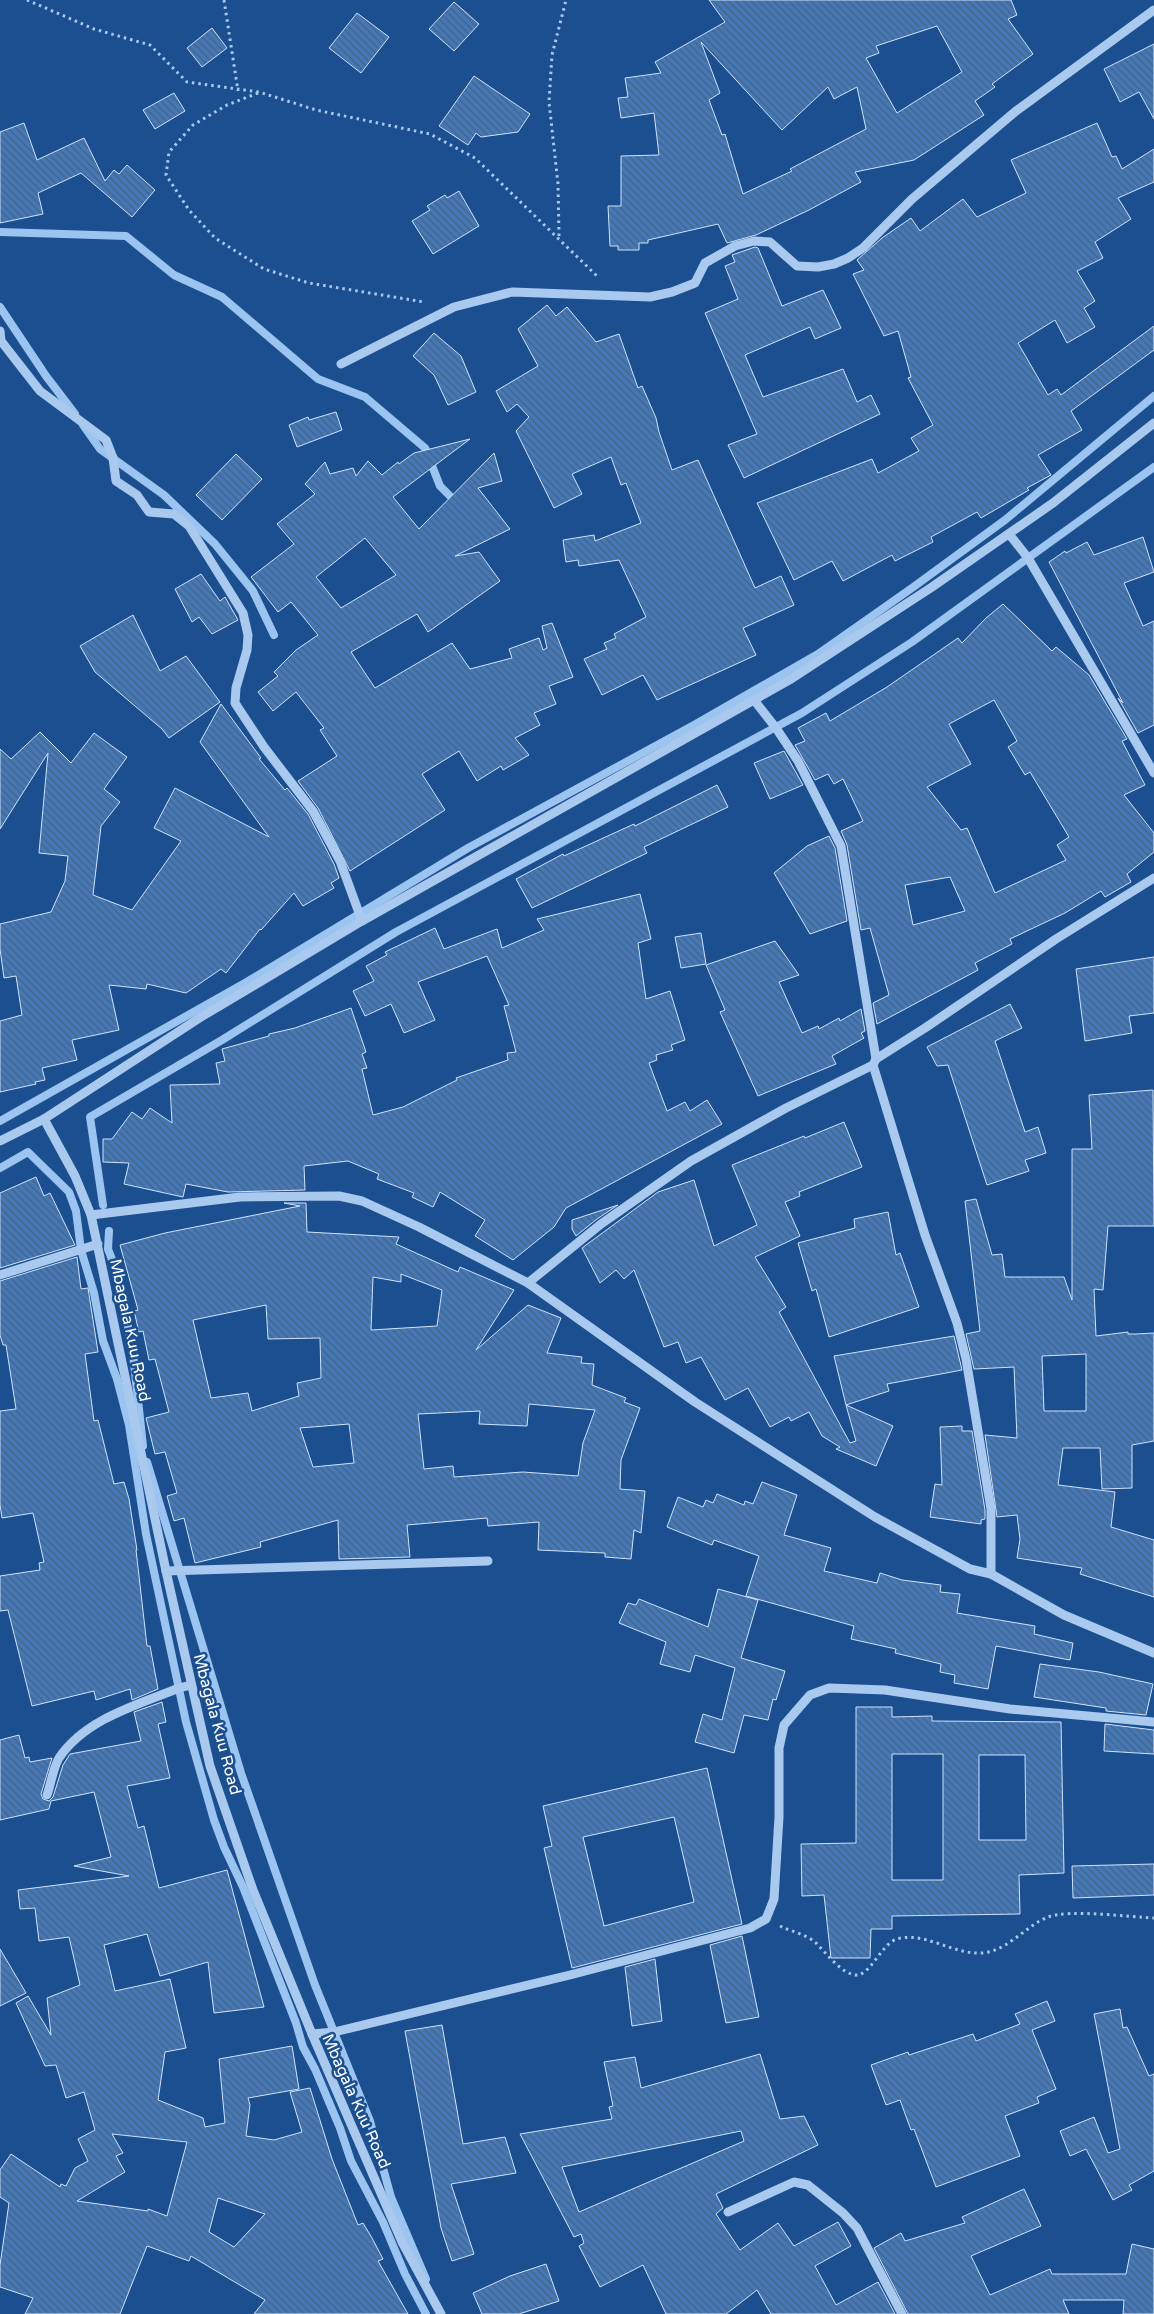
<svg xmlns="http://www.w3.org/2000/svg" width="1154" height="2314" font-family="'Varela Round',sans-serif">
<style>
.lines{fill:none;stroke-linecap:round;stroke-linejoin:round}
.stream{stroke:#9cc4f0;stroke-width:8}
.building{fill:url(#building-back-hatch);stroke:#cfe3fa;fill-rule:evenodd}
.path{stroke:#a9c9ee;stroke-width:3;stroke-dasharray:2.5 4;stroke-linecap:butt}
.minor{stroke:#a9c9ee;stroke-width:9}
.labels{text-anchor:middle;stroke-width:5;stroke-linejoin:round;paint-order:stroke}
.street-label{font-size:16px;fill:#fff;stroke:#1b4f8f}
</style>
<defs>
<pattern id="building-back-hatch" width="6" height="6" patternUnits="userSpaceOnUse" patternTransform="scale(1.25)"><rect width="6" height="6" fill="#4478b7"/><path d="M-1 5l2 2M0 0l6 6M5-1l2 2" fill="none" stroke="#486282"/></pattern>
</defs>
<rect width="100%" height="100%" fill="#1b4f8f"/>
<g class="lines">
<!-- stream -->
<g class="stream">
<path d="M0,232L126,236L174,275L222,297L318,379L365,397L425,448L440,486L455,501"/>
<path d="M0,307L46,376L75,414"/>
<path d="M83,425L100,449L164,495L215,544L253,591L274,635"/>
<path d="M0,1121L245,983L468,848L694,725L818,654L912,588L1005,520L1154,396"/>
<path d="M0,1168L28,1152L69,1192L76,1211L81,1250L94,1293L103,1341L117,1379L129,1425L146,1534L186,1722L214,1820L224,1847L243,1887L296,2023L303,2047L315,2069L340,2128L351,2161L383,2222L405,2274L426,2314"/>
<path d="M103,1205L90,1117L222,1040L396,932L802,713L912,642L1154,467"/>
<path d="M109,1231L108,1249L119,1278L133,1354L143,1446"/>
<path d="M147,1462L241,1773L315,1985L370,2121L391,2197L426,2279"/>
</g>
</g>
<!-- building -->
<g class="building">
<path d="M709,0H1011L1017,15L1008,19L1033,54L992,84L995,87L975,101L984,115L914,160L855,172L861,182L809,210L756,235L727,243L718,224L648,240V243H639V250H618V246H610L608,206H621V156L659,155L654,113L621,118L618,98L628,97L625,78L661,73L655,62L725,22ZM937,26L962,72L897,113L866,58L879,53L876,46ZM701,42L782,130L828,87L834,99L857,87L866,129L790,169L792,171L743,194L725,134L722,135L709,100L720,93Z"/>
<path d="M454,2L479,24L454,51L429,29Z"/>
<path d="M357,13L389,37L361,73L329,48Z"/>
<path d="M212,28L227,48L202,67L187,48Z"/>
<path d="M1154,44V119L1139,92L1120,102L1104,69Z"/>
<path d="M474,76L530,114L518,132L481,137L476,133L468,145L439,126Z"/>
<path d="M174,93L185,111L155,129L143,110Z"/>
<path d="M24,123L37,160L84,138L105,181L114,170L119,174L127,165L155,190L132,217L81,173L38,193L43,214L0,223V132Z"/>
<path d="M1097,123L1112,157L1116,156L1122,169L1154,149V182L1118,198L1131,219L1095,242L1103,258L1077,271L1095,301L1084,308L1095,327L1067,343L1055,320L1018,343L1048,395L1057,389L1061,395L1154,326V350L1071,411L1082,430L1038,455L1051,475L1027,488L1029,490L981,518L977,512L931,537L933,542L895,561L892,555L843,581L832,561L794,580L757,503L872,459L878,473L919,451L911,438L933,425L908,378L911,377L898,331L884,336L853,274L864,270L857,260L882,238L911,218L920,231L963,199L977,217L1026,193L1011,160Z"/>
<path d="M459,191L479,226L433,254L412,221L430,210L427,206L445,195L447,198Z"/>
<path d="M755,247L758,248L782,306L823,290L841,328L815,339L810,327L745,355L763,397L843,369L857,402L871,395L880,414L744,478L728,445L757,434L705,313L738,299L725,266L735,262L732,255Z"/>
<path d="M547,305L556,316L567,307L596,342L619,334L638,388L642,386L656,418L659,432L672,470L698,460L755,588L781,576L794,605L743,628L756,655L657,700L643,675L602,695L584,659L607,649L604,643L616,638L614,634L646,617L619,560L579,566L578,560L566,562L563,540L594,535L595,541L641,523L626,483L621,485L611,457L572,474L582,494L554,508L516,431L529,417L517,404L507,412L496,391L538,366L518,329Z"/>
<path d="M434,333L461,356L476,392L448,405L434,375L413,356Z"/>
<path d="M336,412L342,430L297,447L289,425L308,417L309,420Z"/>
<path d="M470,439L393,497L419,529L494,453L502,481L478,488L510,529L455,556L479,552L500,581L428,632L417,614L351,652L375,688L452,643L470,669L512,658L509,649L539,638L543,650L547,648L542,626L552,623L573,677L549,686L556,704L534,713L540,725L515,738L529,755L503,770L501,766L477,781L459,751L422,774L445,810L350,871L318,808L298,781L337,756L320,730L324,728L296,692L273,711L258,692L278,676L274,672L296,650L318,635L291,602L278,612L251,577L294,544L277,524L315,494L305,484L325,462L330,474L353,468L356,476L368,461L382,475L398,462L399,464L414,453ZM365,538L396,575L341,608L316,577Z"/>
<path d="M236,454L262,479L222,520L196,495Z"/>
<path d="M1143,537L1154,572L1124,583L1143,626L1154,621V725L1138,733L1118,698L1123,703L1049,562L1065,551L1066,553L1087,542L1094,555Z"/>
<path d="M201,574L220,601L225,597L238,620L212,634L199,617L192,622L175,589Z"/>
<path d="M1003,604L1052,651L1056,647L1089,675L1127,739L1122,741L1145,785L1124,795L1154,833V852L1127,874L1131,882L1105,897L1101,891L1065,913L1010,939L1012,944L975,963L978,970L877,1024L873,1003L889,995L870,928L861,930L847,845L841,831L863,821L843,779L834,784L828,774L815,780L795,745L805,741L798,728L826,713L830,721L887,687L958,638L962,643L986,618ZM994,700L1017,741L1008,747L1025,775L1030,772L1069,837L1057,845L1066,860L995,893L967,828L961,830L927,787L971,764L949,724ZM950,877L965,911L913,925L905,885Z"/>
<path d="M133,615L160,671L186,656L220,702L169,738L162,729L95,672L80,646Z"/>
<path d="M221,704L261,758L259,759L285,790L287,788L308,814L334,864L339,878L331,883L334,888L303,906L294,893L261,930L260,929L226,973L221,969L186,993L147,984L146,989L109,985L119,1030L72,1040L77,1060L42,1068L45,1080L35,1082L36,1084L0,1092V1021L22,1015L16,976L4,978L0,949V924L51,912L65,881L68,856L39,853L48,753L0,829V749L11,759L40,732L71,763L94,733L127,757L104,789L120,802L101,826L93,895L132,910L181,841L154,828L175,788L269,837L200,742Z"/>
<path d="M784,751L803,785L770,799L754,763Z"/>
<path d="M717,785L728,807L644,847L647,853L532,908L516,879L563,854L564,856L634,824L635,826Z"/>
<path d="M829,836L835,848L847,921L810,934L774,873L807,846Z"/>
<path d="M640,894L651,939L638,943L646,999L670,991L685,1040L671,1045L673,1050L656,1055L657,1060L649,1063L667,1111L685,1102L690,1111L707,1100L722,1124L566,1208L554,1227L513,1260L475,1236L485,1220L440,1192L433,1207L412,1197L414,1193L377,1179L379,1174L348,1161L304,1166L305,1190L228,1192L186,1184L183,1197L124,1184L129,1163L103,1162V1139H112L132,1112L142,1119L150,1108L172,1123L170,1085L220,1084L216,1063L225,1061L222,1049L269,1036V1034L295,1028L351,1008L366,1052L362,1054L367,1068L362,1069L373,1115L403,1107L457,1080L456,1078L508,1060L507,1053L516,1052L504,1006L509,1005L487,956L418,982L435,1020L404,1033L391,1004L365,1016L353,991L374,981L366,966L387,955L385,952L435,928L444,949L497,929L502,948L544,930L537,919Z"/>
<path d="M701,933L706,964L681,968L675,937Z"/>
<path d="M775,941L799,975L779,982L802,1033L818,1026L819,1029L839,1018L840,1021L861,1009L865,1031L861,1033L864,1038L832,1056L836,1064L758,1096L720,1012L725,1010L706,965Z"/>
<path d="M1154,957V1013L1129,1016L1132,1033L1085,1041L1076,969Z"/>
<path d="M1010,1004L1022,1028L995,1041L1025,1132L1038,1127L1046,1153L1025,1160L1029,1171L987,1185L948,1065L937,1066L927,1047Z"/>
<path d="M1153,1090L1154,1226H1108L1103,1290L1094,1289L1096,1336L1128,1332V1334H1136L1154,1333V1441L1132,1445V1488L1102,1489L1100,1448H1063L1058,1485L1115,1492L1111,1527L1154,1540V1597L1080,1574L1082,1568L1017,1558L1020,1539L1017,1515L997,1517L985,1435L1017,1438L1014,1367L974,1369L966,1334L980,1331L965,1201L976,1199L992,1255L1002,1254L1005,1277H1064L1072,1300V1149H1092L1089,1095ZM1086,1354V1411H1044L1042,1356Z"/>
<path d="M844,1122L862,1167L799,1192L800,1196L785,1202L800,1236L755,1257L786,1307L779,1312L850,1443L856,1441L846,1405L893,1426L876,1466L836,1449L840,1447L822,1436L809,1412L791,1421L789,1417L770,1427L748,1388L725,1400L701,1357L686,1363L678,1342L664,1347L634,1270L624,1279L616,1270L600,1283L582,1248L658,1192L694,1180L714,1246L757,1225L732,1165L804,1136L805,1138Z"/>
<path d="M36,1177L44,1196L50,1193L75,1245L0,1268V1193Z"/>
<path d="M284,1203H306L307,1232L399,1237L396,1244L458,1272L460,1267L514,1290L476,1350L528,1305L561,1318L547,1353L582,1357L581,1363L594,1364L592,1385L626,1398L624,1402L640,1408L621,1460L620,1489L645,1491L641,1533L634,1530L631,1559L605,1557V1553L538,1550L539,1522L488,1526L487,1518L407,1525L410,1557L339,1559L338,1520L260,1542L261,1547L195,1563L184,1518L174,1521L167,1496L177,1493L165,1452L155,1454L146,1418L169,1412L155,1359L149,1360L143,1331L139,1332L134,1311L138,1310L120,1245L165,1233L300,1206ZM401,1274L442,1290L437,1326L371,1330L373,1277L401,1282ZM266,1305L268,1339L320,1338L321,1378L297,1383L299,1396L252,1411L248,1393L211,1398L193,1320ZM529,1404L595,1410L583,1443L578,1476L523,1472L454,1477L453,1466L424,1469L418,1414L480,1411L479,1424L527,1426ZM349,1424L354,1463L313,1467L300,1428Z"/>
<path d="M618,1205L597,1219L576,1236L572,1229V1220Z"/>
<path d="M888,1212L896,1255L900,1253L919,1307L829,1337L816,1289L812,1291L798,1243L855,1228L854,1219Z"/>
<path d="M77,1257L81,1289L88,1288L98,1352L85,1354L94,1421L98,1420L114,1484L124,1482L129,1499L137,1550H136L147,1646H150L158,1689L132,1700L130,1689L96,1700L94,1691L32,1706L8,1610L0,1611V1576L40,1570L39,1563L44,1562L33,1513L2,1518L0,1505V1411L16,1409L6,1345H3L0,1335V1281Z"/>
<path d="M954,1336L962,1370L887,1384L889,1391L846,1405L834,1356Z"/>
<path d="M962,1426V1431H972L985,1510V1519L981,1520V1524L930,1517L935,1484L942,1485L940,1427Z"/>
<path d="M762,1482L797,1495L784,1535L831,1548L824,1571L877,1583L880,1573L902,1580L941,1585L940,1592L960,1594L957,1613L1035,1626L1034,1634L1073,1643L1070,1660L996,1646L988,1689L954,1683L955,1675L940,1672L941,1664L895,1653L896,1649L851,1639L854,1626L746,1596L759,1556L714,1540L712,1545L667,1527L678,1497L703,1507L706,1500L713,1503L717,1494L744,1505L745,1501L753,1504Z"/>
<path d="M718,1589L758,1600L741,1658L785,1671L776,1700L773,1699L768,1720L744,1715L734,1753L695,1742L703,1714L722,1720L735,1668L695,1655L690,1672L660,1664L666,1642L619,1623L628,1603L636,1605L639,1599L708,1627Z"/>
<path d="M1040,1664L1099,1672L1153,1684L1146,1715L1106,1711V1708L1034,1697Z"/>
<path d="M162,1702L166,1722L158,1724L170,1778L127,1786L138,1828L144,1826L159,1888L227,1870L264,2007L214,2013L208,1962L160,1976L147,1934L104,1945L115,1991L170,1979L186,2048L165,2052L158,2100L203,2118L205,2127L225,2123L219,2059L292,2046L299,2089L248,2098L250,2105L246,2136L274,2140L302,2132L290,2092L310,2088L332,2159L358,2225L363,2223L372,2238L383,2259L378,2261L408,2314H254L265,2300L191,2256L189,2261L147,2246L120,2314H25L33,2298L0,2287V2265L9,2203L0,2197V2170L11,2154L60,2187L61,2184L66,2186L75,2168L88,2161L78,2139L95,2130L84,2092L66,2098L56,2065L45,2066L16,2003L28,1996L51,2035L47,1998L80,1985L69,1937L39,1941L35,1908L20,1909L18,1890L129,1876L74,1866L111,1857L94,1792L51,1801L49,1809L0,1820V1740L19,1735L25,1758L29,1757L30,1762L52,1758L41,1794L43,1799L49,1801L53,1797L63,1765L70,1754L141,1741L134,1712ZM112,2134L187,2142L167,2216L148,2209V2211L77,2201L125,2172L116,2156L123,2153ZM218,2198L265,2214L234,2247L209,2232Z"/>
<path d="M856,1707H892V1717L932,1716V1721L1061,1722L1064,1873L1019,1875L1020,1914L892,1916V1929H871L870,1958H831L824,1895L802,1896L801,1844L856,1843ZM892,1754H943V1880H892ZM979,1755H1025L1026,1840H979Z"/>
<path d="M1105,1724L1154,1730V1754L1104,1751Z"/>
<path d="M707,1768L742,1924L572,1968L544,1848L552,1846L543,1806ZM674,1817L694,1902L604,1926L583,1837Z"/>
<path d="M1154,1864V1895L1073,1898L1072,1866Z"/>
<path d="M742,1936L759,2017L726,2023L710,1945Z"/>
<path d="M0,1949L26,1993L0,2006Z"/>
<path d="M655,1959L662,2021L632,2026L625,1967Z"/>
<path d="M1047,2001L1055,2021L1032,2030L1056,2089L1037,2097L1039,2103L1005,2116L1020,2156L936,2187L914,2129L911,2130L900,2100L886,2105L871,2065L908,2052L909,2055L973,2034L976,2041L1020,2024L1015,2014Z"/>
<path d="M1120,2009L1123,2028L1127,2027L1149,2076L1154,2074V2171L1129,2185L1132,2190L1113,2200L1086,2149L1070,2156L1060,2131L1094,2117L1108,2153L1120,2149L1094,2014Z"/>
<path d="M442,2025L463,2144L505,2137L516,2173L451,2184L474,2254L452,2261L441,2228L405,2031Z"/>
<path d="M760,2054L780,2119L804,2116L818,2145L716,2194L723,2208L716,2214L740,2250L778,2223L794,2246L838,2222L851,2246L815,2266L836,2305L878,2282L895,2314H771L757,2290L726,2314H666L643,2265L600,2287L579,2246L584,2243L581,2234L574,2237L520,2134L612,2119L609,2107L613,2106L604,2062L635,2057L641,2088ZM741,2131L744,2141L579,2212L562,2167Z"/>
<path d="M1024,2189L1041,2226L971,2256L990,2295L1050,2269L1052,2274H1126L1132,2244L1154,2249V2314H1123L1124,2300H1063L1069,2314H908L874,2248L901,2233L905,2241L965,2223L962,2217Z"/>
<path d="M546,2264L559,2301L519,2314H482L473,2293L510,2276Z"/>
</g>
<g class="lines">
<!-- path -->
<g class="path">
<path d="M27,0L94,29L150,45L187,82L259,92L316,110L430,134L475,158L598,277"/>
<path d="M224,0L238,91"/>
<path d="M258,93L227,105L193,125L169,152L166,175L189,210L215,238L264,269L309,283L424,302"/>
<path d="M559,236L558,184L549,102L552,55L566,0"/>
<path d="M780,1926C792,1932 807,1934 817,1944C826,1953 841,1973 855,1975C870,1977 881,1944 897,1939C925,1931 953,1955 982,1953C1008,1951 1025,1926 1048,1917C1067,1909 1131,1917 1154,1918"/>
</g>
<!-- minor -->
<g class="minor">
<path d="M0,331L1,341L40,391L106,440L113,458L116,481L137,495L149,512L174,514L189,526L243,613L248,635L247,650L236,688L235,703L264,747L313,811L340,861L362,921"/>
<path d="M341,364L454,307L512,292L650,297L672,292L695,283L705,263L735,246L754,241L770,242L797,266L818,267L834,264L848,258L863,248L912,199L1016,111L1154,10"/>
<path d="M1009,534L1028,558L1154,773"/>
<path d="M754,700L776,728L798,761L841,846L876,1059"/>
<path d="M873,1065L925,1235L957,1323L966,1359L991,1509V1574"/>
<path d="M44,1119L75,1176L91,1215L166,1571L210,1766L253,1890L312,2034L402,2242L441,2314"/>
<path d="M0,1141L44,1119L201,1017L362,921L791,679L932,587L1053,503L1154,423"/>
<path d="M91,1215L240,1197L339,1196L362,1201L419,1227L528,1283L695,1402L875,1517L970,1569L991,1574L1064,1615L1154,1653"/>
<path d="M0,1275L98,1244"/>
<path d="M528,1283L601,1224L691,1161L786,1108L873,1065L876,1059L925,1028L1056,939L1154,878"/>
<path d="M166,1571L488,1561"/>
<path d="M47,1795C51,1784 53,1768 59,1758C85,1719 137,1705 179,1688L191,1685"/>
<path d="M312,2034L334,2032L570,1975L750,1928L766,1919L774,1899L779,1817V1748L784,1725L810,1695L829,1688L885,1690L1010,1709L1154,1722"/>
<path d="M728,2212L794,2182L808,2185L843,2213L857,2228L902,2314"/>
</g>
</g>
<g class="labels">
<!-- street labels -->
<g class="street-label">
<text transform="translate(131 1330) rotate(78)" y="6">Mbagala Kuu Road</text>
<text transform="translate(218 1724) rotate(75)" y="6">Mbagala Kuu Road</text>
<text transform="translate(357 2101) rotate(66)" y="6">Mbagala Kuu Road</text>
</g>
</g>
</svg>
